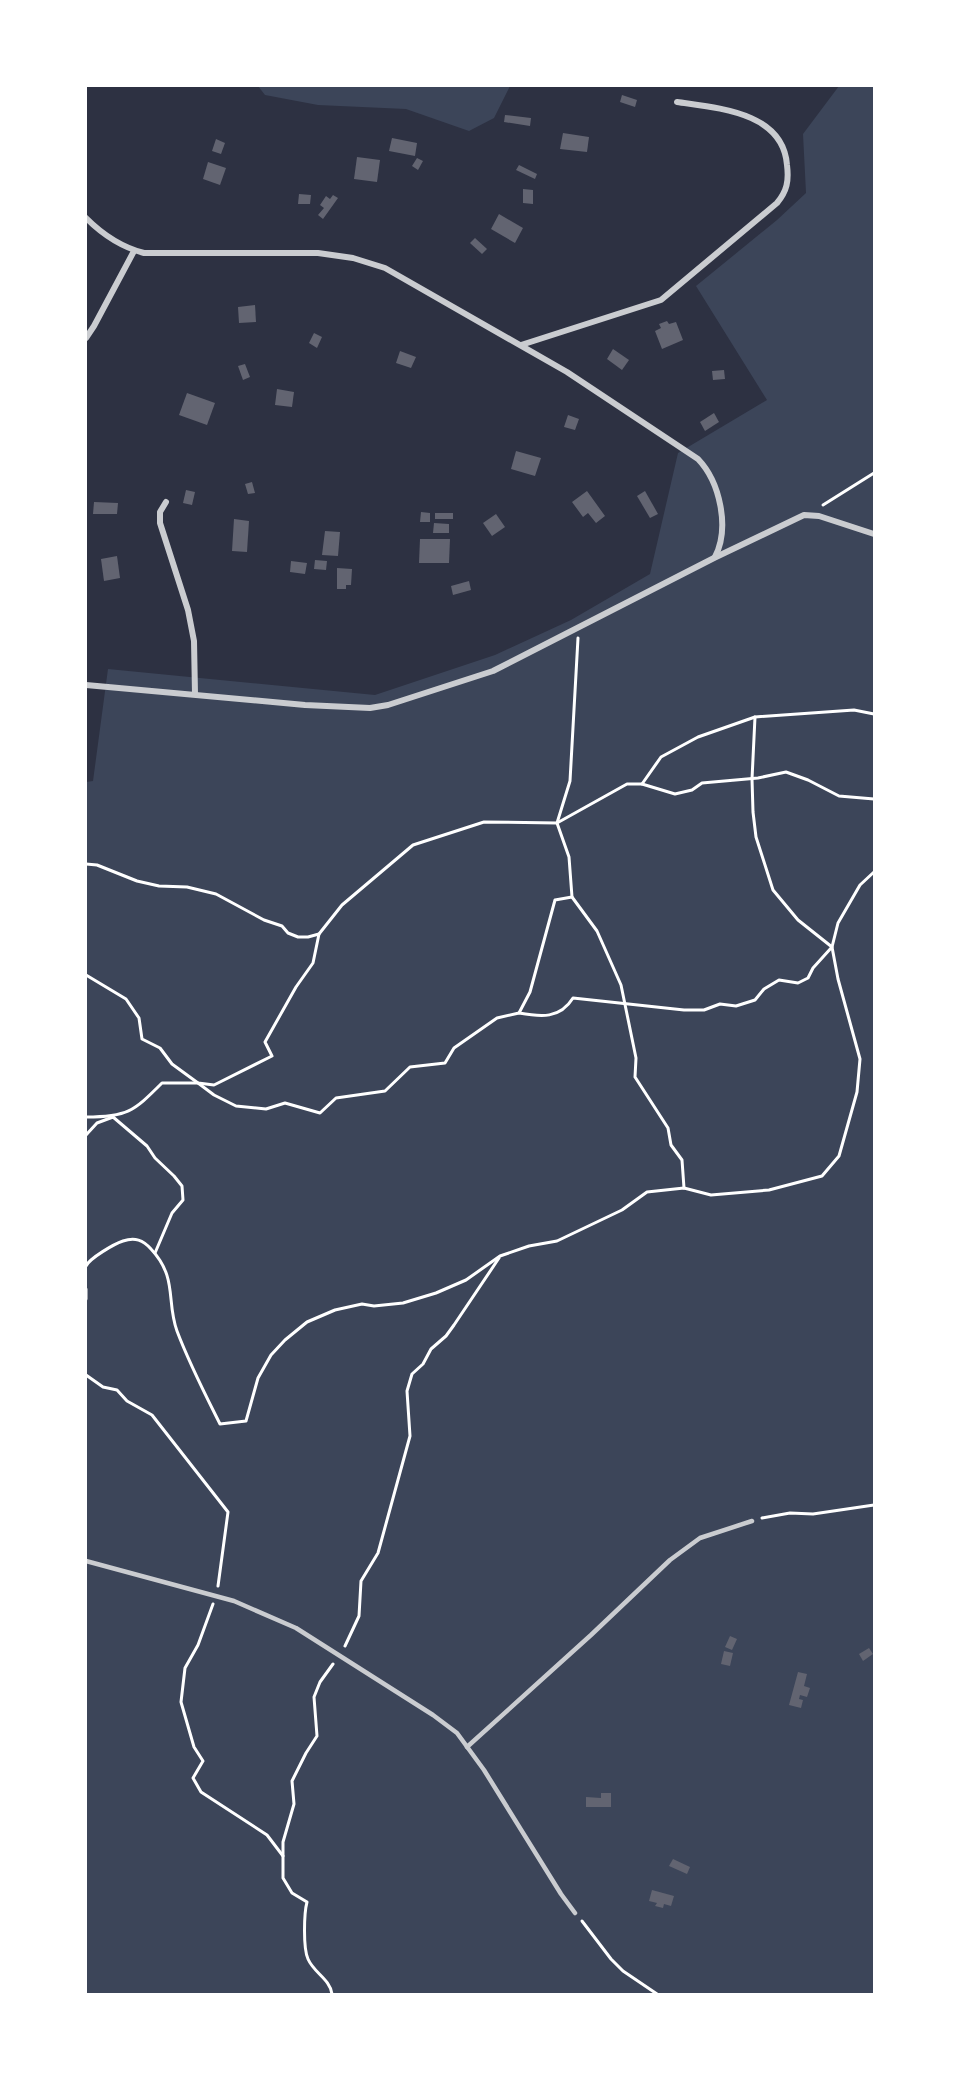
<svg xmlns="http://www.w3.org/2000/svg" width="960" height="2080" font-family="Rubik,sans-serif">
<style>
.green{fill:#3c4559}
.building{fill:#626471}
.lines{fill:none;stroke-linecap:round;stroke-linejoin:round}
.path{stroke:#fff;stroke-width:3}
.service{stroke:#caccd0;stroke-width:4.5}
.minor{stroke:#caccd0;stroke-width:6}
</style>
<rect width="100%" height="100%" fill="#2d3142"/>
<!-- green -->
<g class="green">
<path d="M258,86H510L494,118L469,131L406,109L318,105L265,95Z"/>
<path d="M839,86H874V1994H86V782L93,781L108,669L375,695L495,655L571,620L650,574L678,453L767,400L696,286L777,220L806,193L803,134Z"/>
</g>
<!-- building -->
<g class="building">
<path d="M622,95L637,100L635,107L620,102Z"/>
<path d="M505,115L531,118L530,126L504,122Z"/>
<path d="M563,133L589,137L587,152L560,149Z"/>
<path d="M392,138L417,143L415,156L389,151Z"/>
<path d="M216,139L225,143L221,154L212,151Z"/>
<path d="M357,157L380,160L377,182L354,179Z"/>
<path d="M417,158L423,161L418,170L412,166Z"/>
<path d="M208,162L226,168L220,185L203,179Z"/>
<path d="M519,165L537,174L535,179L516,170Z"/>
<path d="M523,189L533,190V204L523,203Z"/>
<path d="M299,194L311,195L310,204H298Z"/>
<path d="M333,195L338,198L323,219L318,215L324,208L320,205L326,196L330,199Z"/>
<path d="M499,214L523,228L515,243L491,229Z"/>
<path d="M475,238L487,249L482,254L470,243Z"/>
<path d="M255,305L256,322L239,323L238,307Z"/>
<path d="M667,321L669,324L676,322L683,340L662,349L655,331L661,328L659,324Z"/>
<path d="M314,333L322,337L317,348L309,343Z"/>
<path d="M613,349L629,360L622,370L607,359Z"/>
<path d="M400,351L416,357L411,368L396,363Z"/>
<path d="M245,364L250,377L243,380L238,366Z"/>
<path d="M724,370L725,379L713,380L712,371Z"/>
<path d="M277,389L294,392L292,407L275,405Z"/>
<path d="M187,393L215,403L207,425L179,415Z"/>
<path d="M714,413L719,422L705,431L700,422Z"/>
<path d="M568,415L579,419L575,430L564,427Z"/>
<path d="M516,451L541,458L535,476L511,469Z"/>
<path d="M252,482L255,493L248,494L245,484Z"/>
<path d="M186,490L195,492L192,505L183,503Z"/>
<path d="M587,491L605,516L596,523L588,513L583,517L572,502Z"/>
<path d="M645,491L658,514L650,518L637,496Z"/>
<path d="M94,502L118,503L117,514H93Z"/>
<path d="M421,512L430,513V522H420Z"/>
<rect x="435" y="513" width="18" height="6"/>
<path d="M496,514L505,527L492,536L483,523Z"/>
<path d="M234,519L249,521L247,552L232,551Z"/>
<path d="M434,523L449,524V533H433Z"/>
<path d="M325,531L340,532L338,556L322,555Z"/>
<path d="M420,539H450L449,563H419Z"/>
<path d="M117,556L120,578L104,581L101,559Z"/>
<path d="M315,560L327,561L326,570L314,569Z"/>
<path d="M291,561L307,563L305,574L290,572Z"/>
<path d="M337,568L352,569L351,585H346V589H337Z"/>
<path d="M469,581L471,590L453,595L451,586Z"/>
<path d="M730,1636L737,1639L732,1650L725,1647Z"/>
<path d="M869,1648L873,1654L863,1661L859,1654Z"/>
<path d="M724,1651L733,1653L730,1666L721,1664Z"/>
<path d="M798,1672L807,1674L804,1686L810,1688L807,1697L800,1695L799,1699L803,1700L801,1708L789,1705Z"/>
<path d="M601,1793H611V1807H586V1797L601,1798Z"/>
<path d="M673,1859L690,1867L687,1874L669,1866Z"/>
<path d="M652,1890L674,1896L671,1906L664,1904L663,1908L655,1906L657,1903L649,1901Z"/>
</g>
<g class="lines">
<!-- path -->
<g class="path">
<path d="M823,505L874,473"/>
<path d="M642,784L661,757L698,737L755,717L854,710L874,714"/>
<path d="M86,864L97,865L137,881L159,886L187,887L216,894L264,920L282,926L288,933L298,937H308L319,934L342,905L413,845L484,822L557,823L627,784H642L675,794L692,790L702,783L758,778L786,772L808,780L839,796L874,799"/>
<path d="M572,897L597,931L621,985L636,1058L635,1077L668,1128L671,1145L682,1160L684,1188"/>
<path d="M86,975L126,999L139,1018L142,1039L160,1048L172,1064L198,1083L214,1085L272,1056L265,1042L296,987L313,963L319,934"/>
<path d="M519,1013C541,1017 560,1019 573,998L684,1010H704L720,1004L736,1006L755,1000L764,989L779,980L798,983L808,978L813,968L832,947L798,920L773,890L756,837L753,812L752,779L755,717"/>
<path d="M86,1117C127,1117 133,1112 162,1083H198L214,1095L236,1106L266,1109L285,1103L320,1113L336,1098L385,1091L410,1067L445,1063L454,1048L497,1018L519,1013L530,992L555,900L572,897L569,857L557,823L570,781L578,638"/>
<path d="M86,1135L97,1123L113,1117L147,1146L155,1158L174,1176L182,1186L183,1200L172,1213L155,1253"/>
<path d="M86,1266C90,1258 114,1244 123,1241C135,1237 143,1240 151,1249C178,1278 166,1301 177,1331C189,1363 205,1394 220,1424L246,1421L258,1378L271,1355L285,1340L307,1322L335,1310L362,1304L374,1306L403,1303L436,1293L466,1280L500,1256L529,1246L557,1241L622,1210L647,1192L684,1188L711,1195L769,1190L822,1176L839,1156L857,1092L860,1059L838,979L832,947L838,923L860,885L874,872"/>
<path d="M86,1289V1299"/>
<path d="M86,1375L103,1387L117,1390L127,1401L152,1415L228,1512L218,1586"/>
<path d="M762,1518L790,1513L813,1514L874,1505"/>
<path d="M213,1604L198,1645L185,1668L181,1702L194,1747L203,1761L193,1778L201,1792L267,1835L283,1856"/>
<path d="M345,1646L359,1616L361,1581L378,1553L410,1436L407,1391L412,1374L423,1364L431,1349L446,1336L454,1325L499,1258"/>
<path d="M582,1921L611,1959L623,1971L657,1994"/>
<path d="M332,1994C330,1979 314,1973 308,1959C303,1948 304,1913 307,1902L292,1893L283,1878V1842L294,1804L292,1781L306,1753L317,1736L314,1697L320,1682L333,1664"/>
</g>
<!-- service -->
<g class="service">
<path d="M86,1561L234,1601L296,1628L433,1715L457,1733L484,1770L561,1894L575,1913"/>
<path d="M467,1747L591,1635L670,1560L700,1538L752,1521"/>
</g>
<!-- minor -->
<g class="minor">
<path d="M86,218C103,235 121,247 144,253H318L353,258L385,268L567,372L698,459C720,482 730,528 715,557"/>
<path d="M86,338L94,326L134,251"/>
<path d="M521,345L661,300L777,203C787,191 789,181 787,165C783,112 718,108 677,102"/>
<path d="M166,502L160,512V523L188,610L194,641L195,694"/>
<path d="M86,685L305,705L370,708L388,705L493,671L714,558L804,515L819,516L874,534"/>
</g>
</g>
<!-- border -->
<rect width="960" height="2080" fill="none" stroke="#ffffff" stroke-width="174"/>
</svg>
